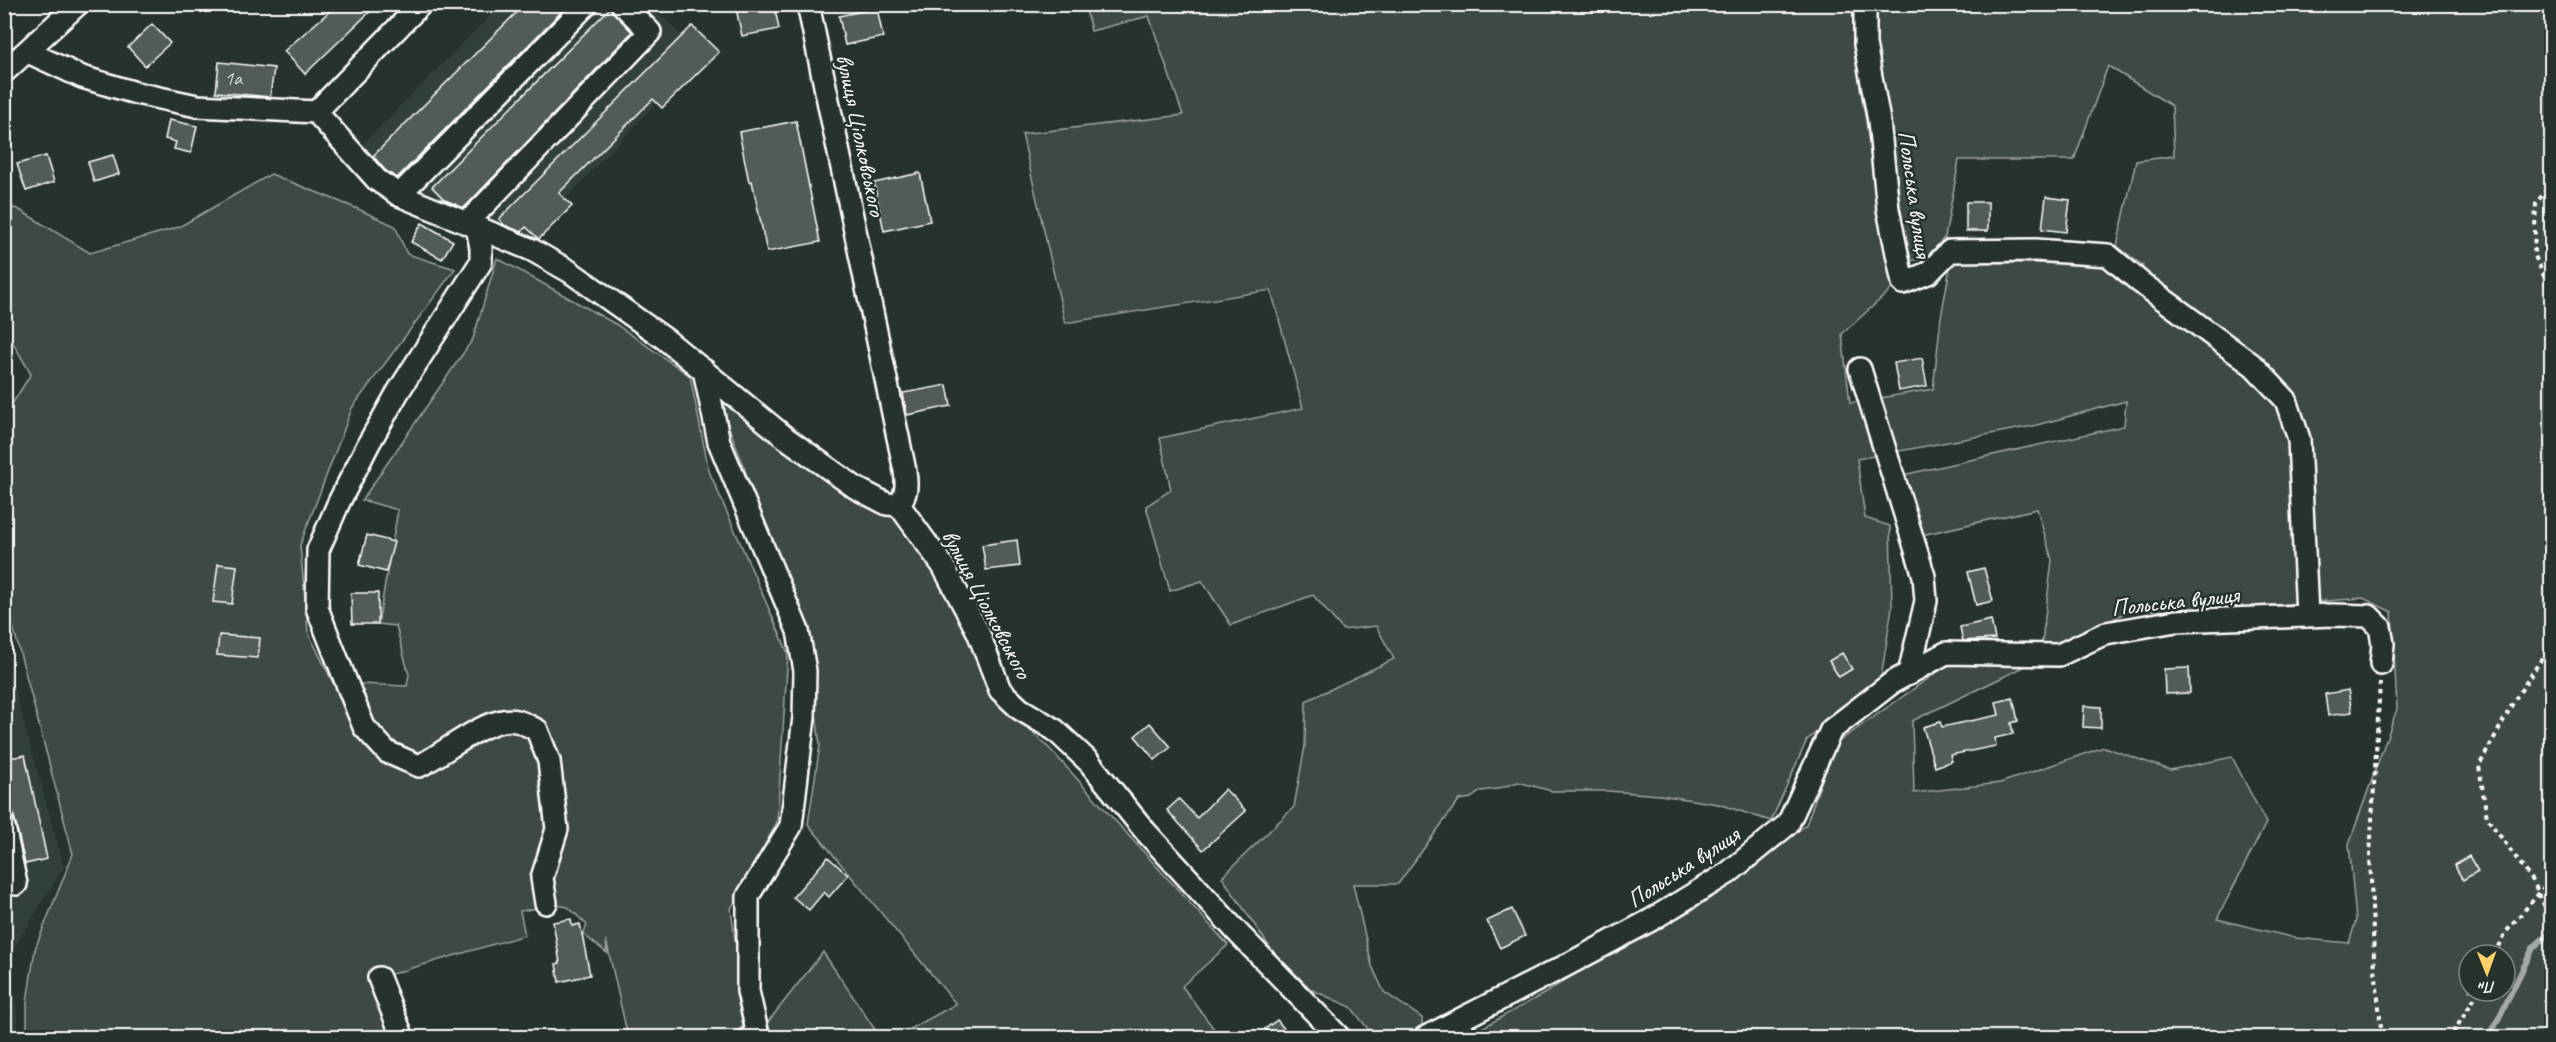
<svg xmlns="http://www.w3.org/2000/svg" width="2556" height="1042" font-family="Caveat,sans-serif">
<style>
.built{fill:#333f3a}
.green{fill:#3e4944;stroke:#9ea4a2;stroke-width:1.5;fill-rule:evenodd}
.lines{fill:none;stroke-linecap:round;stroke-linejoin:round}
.stream{stroke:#a4a9a7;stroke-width:6}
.building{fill:#515c57;stroke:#fff;stroke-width:1.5}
.minor-casing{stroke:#fff;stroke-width:26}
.path{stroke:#fff;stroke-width:4;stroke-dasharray:4.5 4.5;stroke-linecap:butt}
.minor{stroke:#26332d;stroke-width:21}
.labels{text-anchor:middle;stroke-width:5;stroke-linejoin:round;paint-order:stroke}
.number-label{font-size:21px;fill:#d4d6d5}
.street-label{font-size:24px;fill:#fff;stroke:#26332d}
</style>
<rect width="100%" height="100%" fill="#26332d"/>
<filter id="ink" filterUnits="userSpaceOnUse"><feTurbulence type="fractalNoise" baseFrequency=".0167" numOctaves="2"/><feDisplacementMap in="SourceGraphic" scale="12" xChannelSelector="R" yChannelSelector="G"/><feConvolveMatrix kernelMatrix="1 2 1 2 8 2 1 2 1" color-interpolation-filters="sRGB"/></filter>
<g filter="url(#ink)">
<!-- built -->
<g class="built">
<path d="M501,5H649L702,54L522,245L403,190L355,152Z"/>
<path d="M4,652L64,867L6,961L16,998L18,1038L4,1037Z"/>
</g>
<!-- green -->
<g class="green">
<path d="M1085,5H1855L1853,45L1894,287L1842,334L1850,403L1933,389L1941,317L1951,262L2103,264L2118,280L2143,266L2117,246L2136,161L2174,156L2172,106L2108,66L2074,160H1959L1945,237L1926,258L1908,261L1876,42L1874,5H2551V1037H1470L1469,1035L1547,992L1599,958L1691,911L1806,825L1834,745L1949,664L2032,663L1912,721L1914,793L2000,783L2104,747L2170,770L2232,757L2266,823L2217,919L2295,938L2349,943L2356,920L2349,844L2397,709L2392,612L2363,598L2200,611L2129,610L2073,643L2041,650L2052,560L2037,509L1917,536L1898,476L2124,426L2126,401L2033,426L1857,459L1865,518L1890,526L1892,607L1881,678L1807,740L1771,821L1718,804L1660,795L1608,791H1552L1518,782L1497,789L1481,791L1471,798L1459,800L1398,884H1353L1372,966L1384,992L1422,1018V1028L1407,1037H1386L1368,1029L1351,1007L1312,990L1273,952L1222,877L1294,807L1305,746L1306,701L1394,659L1376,626L1343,630L1313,595L1231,625L1202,581L1170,591L1146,506L1171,490L1160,438L1303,408L1271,290L1065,323L1022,134L1183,115L1149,16L1091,31ZM2469,955H2505V991H2469Z"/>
<path d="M271,174L358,209L395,226L407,254L455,269L352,408L300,545L308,632L333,683L407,686L409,675L396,626L378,624L398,510L362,500L473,339L497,258L617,325L690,376L709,471L788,653L777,822L731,909L746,1024L728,1037H628L606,940L607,953L583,934L587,925L568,907L556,905L520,911L525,935L388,975L394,1037H27V1002L35,949L73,854L5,596V415L31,374L5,329V206L18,209L90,253L179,227Z"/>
<path d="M716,392L821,474L898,520L947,590L995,696L1050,749L1228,945L1182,986L1220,1037H896L956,1004L808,824L820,745L806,635Z"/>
<path d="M823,952L880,1037H771L768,1022Z"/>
</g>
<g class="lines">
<!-- stream -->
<path class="stream" d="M2489,1038L2533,948L2552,930"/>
</g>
<!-- building -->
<g class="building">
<path d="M338,4H378L305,74L284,51Z"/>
<path d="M525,4H569L397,178L385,170L373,156Z"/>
<path d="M735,4H774L779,29L742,36Z"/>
<path d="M610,8L632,32L464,208L445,200L432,187Z"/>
<path d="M877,8L883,37L845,45L839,16Z"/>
<path d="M152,24L170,43L145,66L128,47Z"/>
<path d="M692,26L719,52L662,108L653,99L559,193L572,206L539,239L526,227L521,232L504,225L499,219Z"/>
<path d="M219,62L274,68L270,97L216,92Z"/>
<path d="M169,120L197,126L191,153L174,149L176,142L165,139Z"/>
<path d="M796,121L820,242L767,252L752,181L749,182L739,132Z"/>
<path d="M113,155L119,174L94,182L88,162Z"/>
<path d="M46,156L54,182L26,191L17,164Z"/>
<path d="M920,173L930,221L884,231L874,183Z"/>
<path d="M2046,197L2070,200L2066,232L2042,229Z"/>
<rect x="1966" y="202" width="22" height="29"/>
<path d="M422,223L453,241L442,259L411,242Z"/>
<path d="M1922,358L1927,386L1899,391L1894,363Z"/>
<path d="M947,385L951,406L907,415L903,393Z"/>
<path d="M367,535L394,542L386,572L359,565Z"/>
<path d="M1017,540L1020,566L986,570L982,545Z"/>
<path d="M218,564L237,566L232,604L213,602Z"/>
<path d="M1984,568L1993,601L1976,605L1968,572Z"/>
<path d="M351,593H378V624H352Z"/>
<path d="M1991,620L1995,639L1963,641L1960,627Z"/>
<path d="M219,635L260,638L258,658L217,655Z"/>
<path d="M1842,653L1852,669L1839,677L1829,661Z"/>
<path d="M2189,668L2190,693L2165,694L2164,669Z"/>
<path d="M2348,690L2352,712L2328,716L2325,694Z"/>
<path d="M2013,698L2018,721L2011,723L2013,734L1995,738L1996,746L1950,755L1952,761L1935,767L1923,727L1940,722L1942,727L1999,715L1996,702Z"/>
<path d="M2084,706L2101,707V728L2083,727Z"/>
<path d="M1150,723L1171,747L1155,760L1135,736Z"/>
<path d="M25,755L47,859L25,864L4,773V759Z"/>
<path d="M1225,789L1246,811L1203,850L1167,810L1179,799L1197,818Z"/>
<path d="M2469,856L2478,871L2463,880L2454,865Z"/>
<path d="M828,857L848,875L829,897L824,892L809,910L793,897Z"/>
<path d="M1512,909L1525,936L1500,948L1487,921Z"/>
<path d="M571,919L572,926L580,924L590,975L559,982L556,964L560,963L553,922Z"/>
<path d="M1277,1020L1292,1038H1272L1265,1029Z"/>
</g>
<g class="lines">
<!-- minor casing -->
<g class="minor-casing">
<g id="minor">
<path d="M808,4L905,471C907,485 907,494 899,505L943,566L978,632L1000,690L1020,709L1055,730L1089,762L1145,831L1239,934L1340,1038"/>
<path d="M1865,4V44L1879,121L1888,209L1903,283L1928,273L1950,251L2035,250L2108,255L2140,282L2254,366L2286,400L2299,439L2307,616"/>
<path d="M28,52L82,77L136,93L197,106L316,112L377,180L399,195L532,250L569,271L665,339L786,438L856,488L887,504L899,505"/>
<path d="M4,72L78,4"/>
<path d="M316,112L421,4"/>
<path d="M399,195L587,4"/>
<path d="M467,223L650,32L622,4"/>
<path d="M477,227L481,248V262L398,392L369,443L339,502L318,550L317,608L364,727L387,752L419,766C444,754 490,714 516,721C523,722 530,727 537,730L549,761L557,829L542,878L546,903"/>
<path d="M1860,369L1924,576L1926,601L1909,674"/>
<path d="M704,370L719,442L798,631L805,671L804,717L791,826L748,896V991L757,1031L750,1038"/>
<path d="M4,827L16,884"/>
<path d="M379,978L403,1038"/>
<path d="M1424,1038L1565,966L1651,920L1728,873L1788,824L1831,730L1893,682L1946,653L2059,655L2106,633L2176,621L2333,615L2369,616L2380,627L2383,644L2381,664"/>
</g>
</g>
<!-- path -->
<g class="path">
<path d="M2552,181L2536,204L2534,254L2552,294"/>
<path d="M2552,643L2514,701L2479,766L2487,818L2533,881L2552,922"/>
<path d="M2380,682L2370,855L2374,958L2382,1038"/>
<path d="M2495,955L2506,932L2552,878"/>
<path d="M2446,1038L2453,1033L2479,991"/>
</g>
<!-- minor -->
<use href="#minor" class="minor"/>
</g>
</g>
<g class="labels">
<!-- number labels -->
<g class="number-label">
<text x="233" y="85">1а</text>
</g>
<!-- street labels -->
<g class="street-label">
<text transform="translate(861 135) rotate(78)" y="8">вулиця Ціолковського</text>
<text transform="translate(1915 194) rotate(82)" y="8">Польська вулиця</text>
<text transform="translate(2175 601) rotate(-6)" y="8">Польська вулиця</text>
<text transform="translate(987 604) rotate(62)" y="8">вулиця Ціолковського</text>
<text transform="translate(1683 867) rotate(-33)" y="8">Польська вулиця</text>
</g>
</g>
<!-- margin -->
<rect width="2556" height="1042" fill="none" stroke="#26332d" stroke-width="24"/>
<rect x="12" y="12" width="2532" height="1018" fill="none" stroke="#fff" stroke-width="2" filter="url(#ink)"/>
<!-- north arrow -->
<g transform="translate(2487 973) rotate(179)"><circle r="28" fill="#26332d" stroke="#7d8581" stroke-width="1.5"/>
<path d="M0-4.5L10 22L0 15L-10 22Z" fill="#ffd166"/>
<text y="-9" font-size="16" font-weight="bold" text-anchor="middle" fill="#ffffff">Пн</text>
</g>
</svg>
